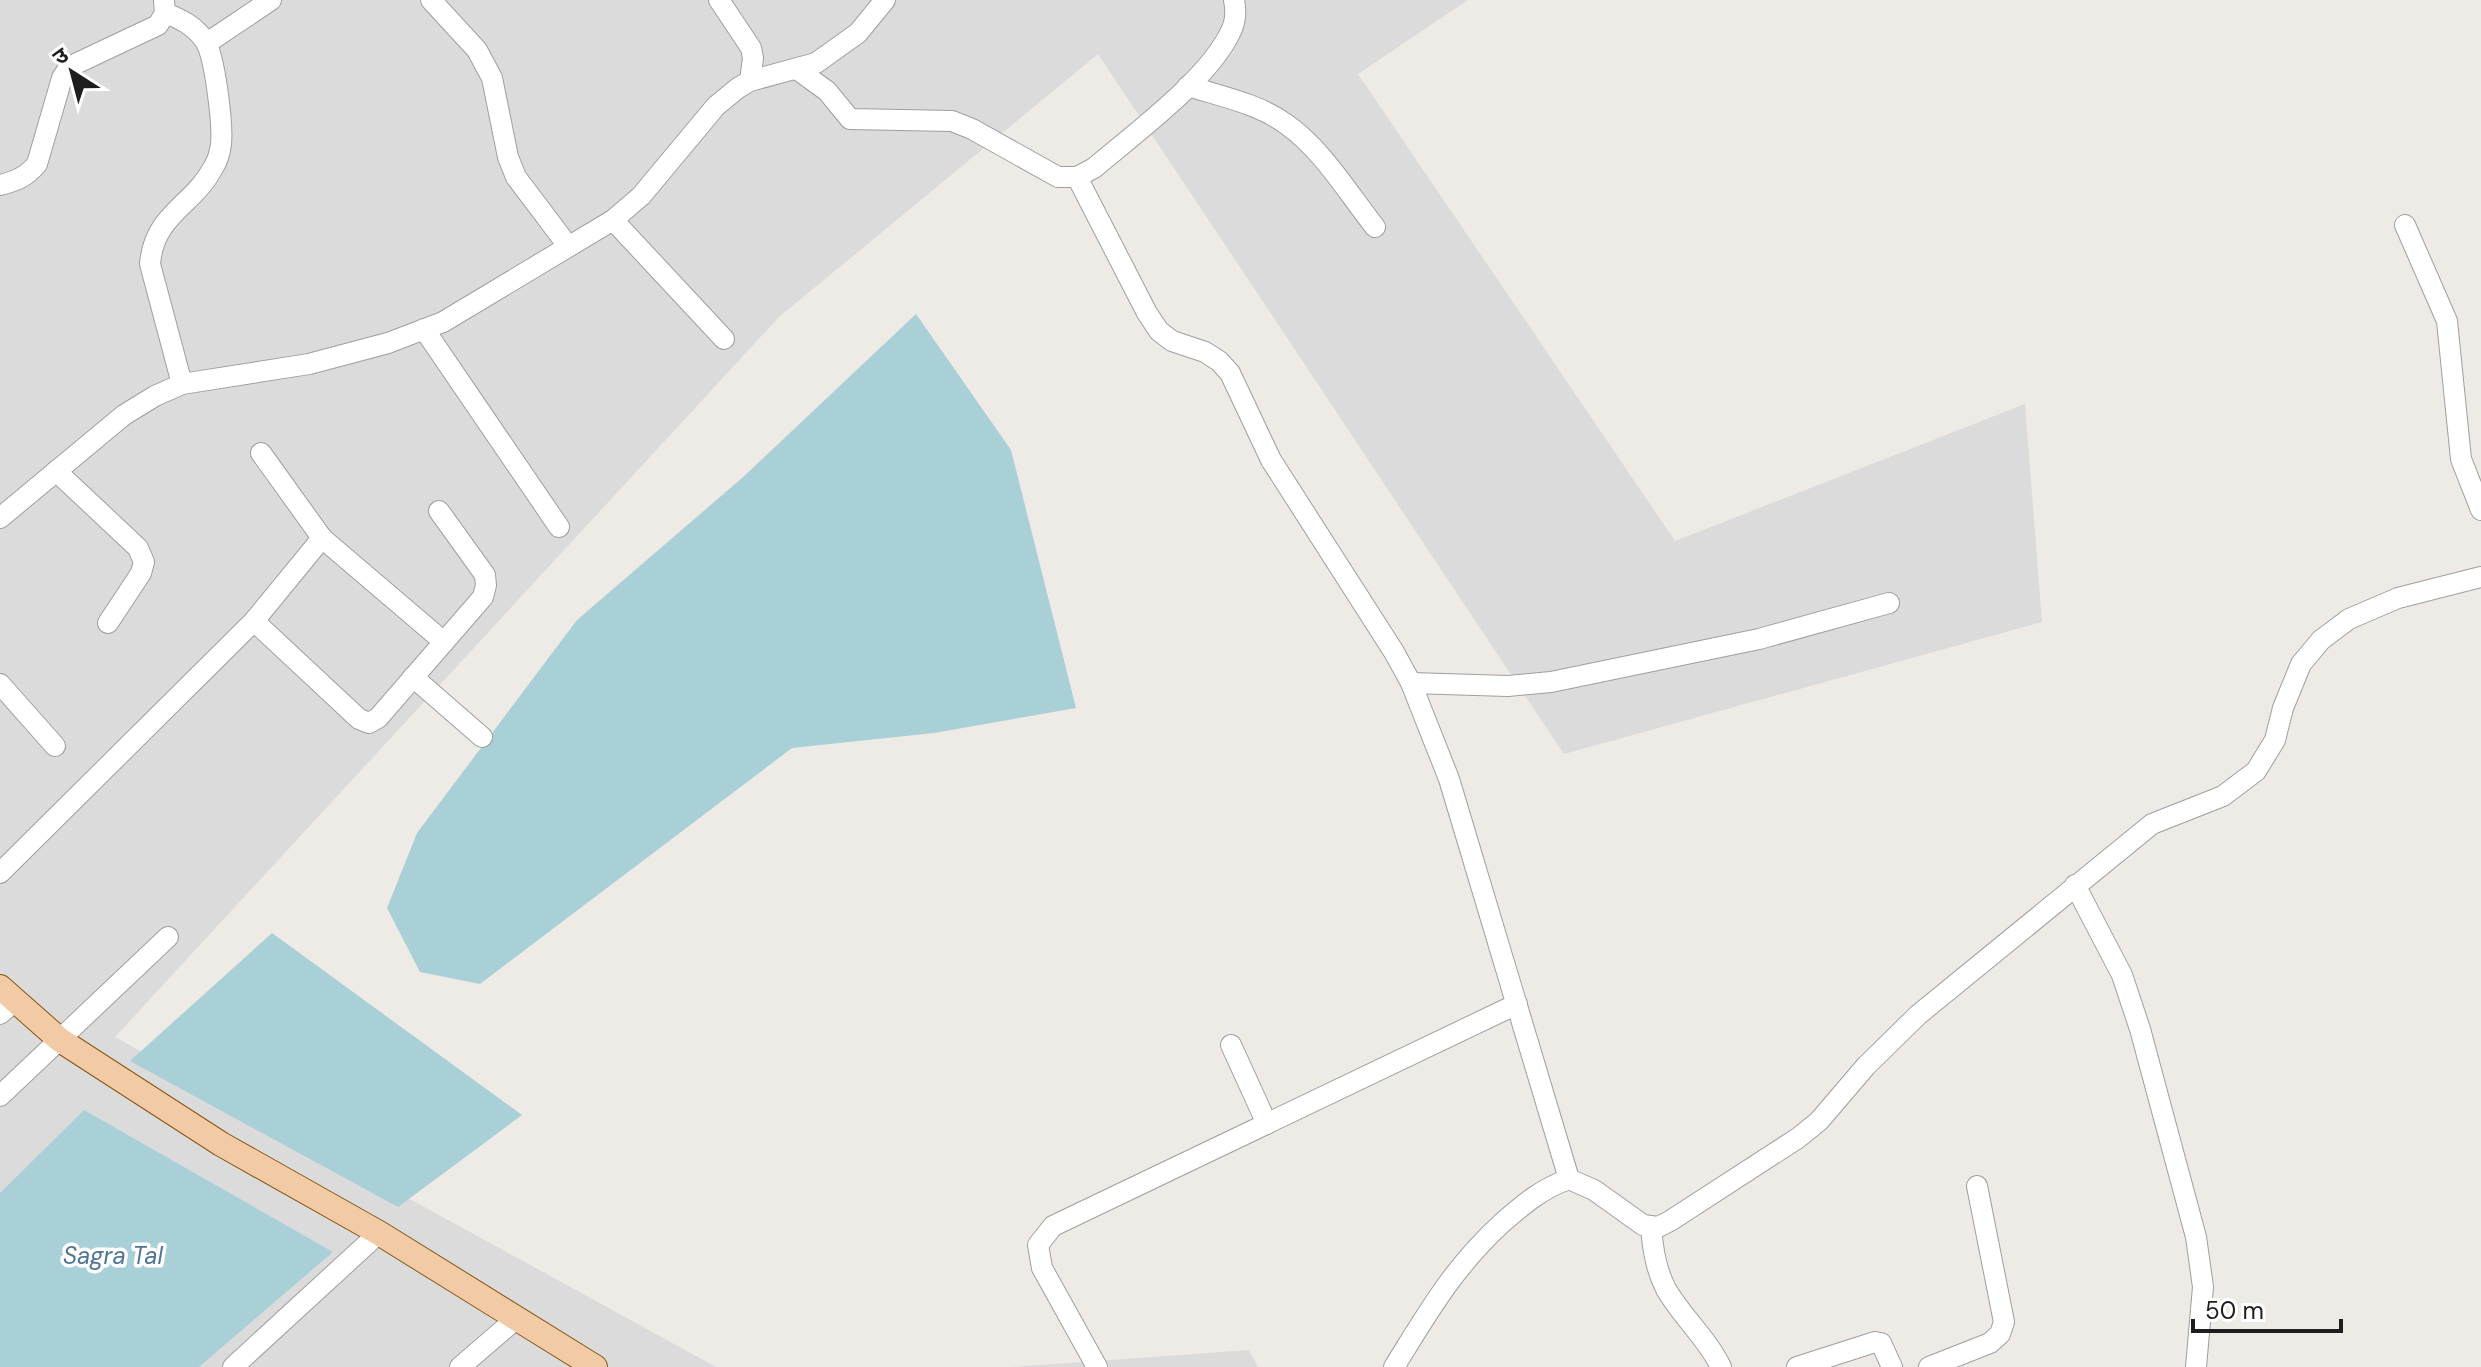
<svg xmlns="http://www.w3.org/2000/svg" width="2481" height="1367" font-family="'DM Sans','Noto Sans Devanagari',sans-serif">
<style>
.residential{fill:#dcdbdb}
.water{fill:#aad0d7}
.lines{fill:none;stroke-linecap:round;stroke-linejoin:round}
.minor-casing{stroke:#9f9f9f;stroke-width:22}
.major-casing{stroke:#875710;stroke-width:26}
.minor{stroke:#fff;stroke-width:20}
.major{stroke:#f2cba6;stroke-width:24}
.labels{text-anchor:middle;stroke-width:7;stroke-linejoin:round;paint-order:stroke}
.water-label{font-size:24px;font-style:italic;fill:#4e7694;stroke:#fff}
</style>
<rect width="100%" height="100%" fill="#eeeae5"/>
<!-- residential -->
<g class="residential">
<path d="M0,0H1468L1358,74L1675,541L2025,404L2042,622L1564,754L1098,54L779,317L115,1037L716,1367H0Z"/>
<path d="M1249,1350L1258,1367H1012Z"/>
</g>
<!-- water -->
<g class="water">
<path d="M916,314L1011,450L1076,708L934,733L792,748L480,984L420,972L387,908L417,833L577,620L742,478Z"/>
<path d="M272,933L522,1115L398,1207L130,1061Z"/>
<path d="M84,1110L333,1252L199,1367H0V1193Z"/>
</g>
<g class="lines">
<!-- minor casing -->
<g class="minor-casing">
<g id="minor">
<path d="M431,0L477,50L492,78L508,157L516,177L568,246"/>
<path d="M719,0L751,48L753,58L750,81"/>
<path d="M165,13C181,19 195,26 205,41C215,56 223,125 221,144C220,153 218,160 213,168C193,206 154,214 150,264L182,384"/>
<path d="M207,43L271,0"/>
<path d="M798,70L827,91L850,119L952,121L972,129L1058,177H1077L1094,168C1135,133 1209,79 1231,31C1236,21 1236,10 1234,0"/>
<path d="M1188,86C1220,96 1259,104 1286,124C1322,149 1348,193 1375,227"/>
<path d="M1077,177L1147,313L1159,331L1172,341L1205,352L1219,361L1230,373L1271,460L1394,652L1411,683L1449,779L1569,1179"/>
<path d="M0,185C16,181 26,177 37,164L62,78L69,67L158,25L165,13L164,1"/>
<path d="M613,220L724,339"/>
<path d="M2405,225L2447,321L2461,459L2481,510"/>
<path d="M424,329L559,527"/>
<path d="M261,453L322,538L444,642"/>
<path d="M56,471L138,548L144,562L141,573L108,623"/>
<path d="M0,518L124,415L155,396L182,384L309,364L388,343L443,322L613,220L641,196L716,106L738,88L750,81L816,63L858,33L885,0"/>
<path d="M254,621L359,719L369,723L378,718L483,597L486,585L485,575L439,511"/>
<path d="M413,677L482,737"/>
<path d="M1411,683L1508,686L1551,682L1759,639L1889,603"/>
<path d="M0,684L55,746"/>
<path d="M0,873L254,621L322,538"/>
<path d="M2075,885L2122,975L2140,1029L2196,1237L2203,1287L2196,1367"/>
<path d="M0,1014L15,1001"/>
<path d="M1231,1045L1267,1124"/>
<path d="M0,1096L168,937"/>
<path d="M1651,1228C1653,1249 1656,1270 1666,1289C1682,1317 1707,1338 1721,1367"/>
<path d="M233,1367L379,1233"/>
<path d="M460,1367L517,1318"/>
<path d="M1097,1367L1042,1268L1038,1245L1053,1226L1517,1004"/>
<path d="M1394,1367C1429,1311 1453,1268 1502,1223C1524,1204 1541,1189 1569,1179L1594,1190L1643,1225L1658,1227L1670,1221L1798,1138L1819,1121L1866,1066L1918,1015L2152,824L2223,796L2256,771L2275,740L2283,708L2301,664L2321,640L2349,619L2398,598L2481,577"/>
<path d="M1797,1367L1875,1342L1881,1343L1892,1367"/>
<path d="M1929,1367L1990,1343L2000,1334L2004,1322L1977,1186"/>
</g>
</g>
<!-- major casing -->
<g class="major-casing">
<path id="major" d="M0,987L60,1040L221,1144L379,1233L595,1367"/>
</g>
<!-- minor -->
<use href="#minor" class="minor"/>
<!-- major -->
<use href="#major" class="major"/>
</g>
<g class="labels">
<!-- water labels -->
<g class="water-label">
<text x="113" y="1264">Sagra Tal</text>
</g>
</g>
<!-- north arrow -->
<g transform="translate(72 72) rotate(324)" stroke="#ffffff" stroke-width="6" paint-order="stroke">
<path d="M0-6L14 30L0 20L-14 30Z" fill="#1e1e1e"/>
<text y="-12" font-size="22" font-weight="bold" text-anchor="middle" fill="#1e1e1e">उ</text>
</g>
<!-- scale -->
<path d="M2193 1319v12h148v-12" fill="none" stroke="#1e1e1e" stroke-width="4"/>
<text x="2205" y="1319" font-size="24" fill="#1e1e1e" stroke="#ffffff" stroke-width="6" paint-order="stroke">50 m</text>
</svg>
